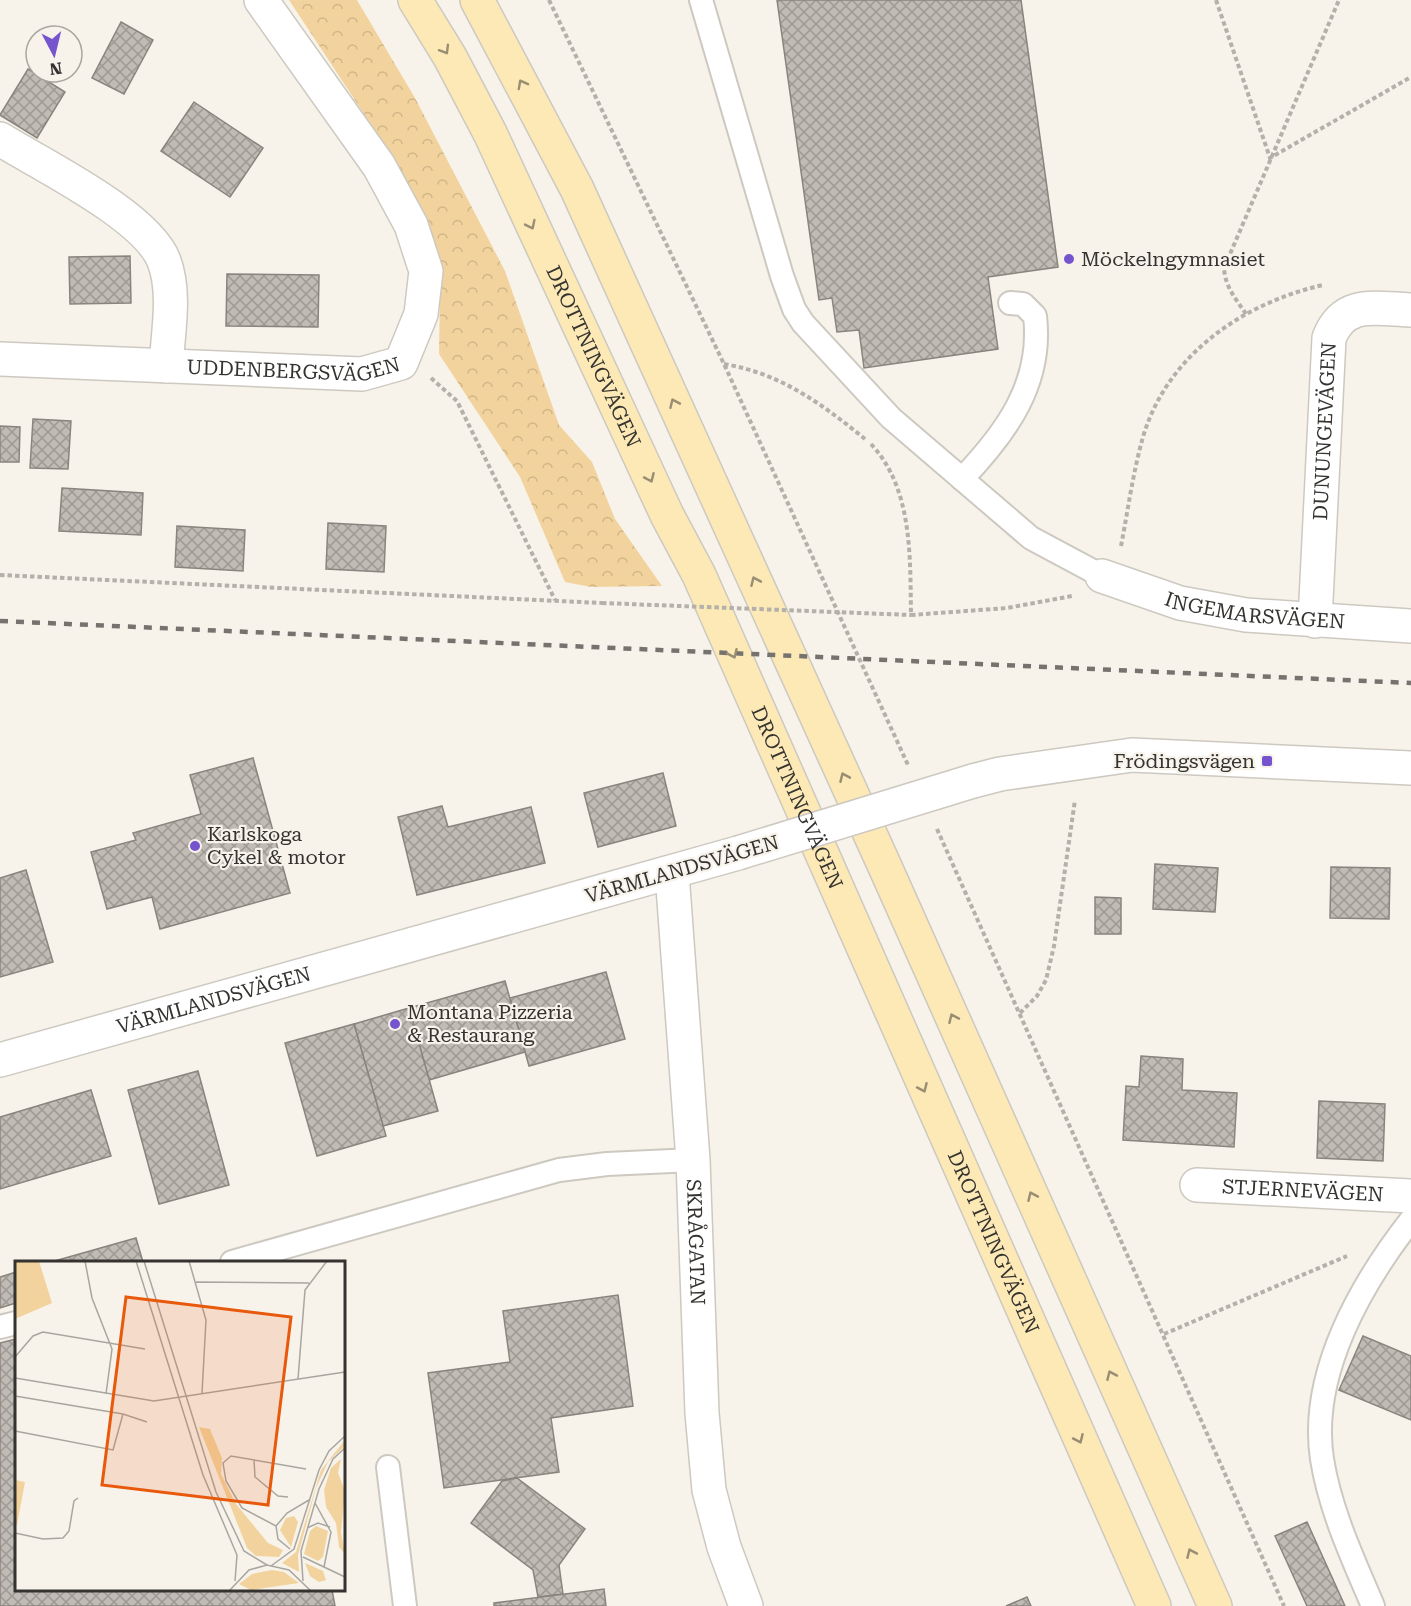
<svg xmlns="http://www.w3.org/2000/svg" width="1411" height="1606" font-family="'Roboto Serif',serif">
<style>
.forest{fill:url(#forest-crowns)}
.building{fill:url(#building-cross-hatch);stroke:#89857e;stroke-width:1.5}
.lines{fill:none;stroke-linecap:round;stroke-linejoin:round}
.service-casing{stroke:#cdc9c1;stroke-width:26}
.minor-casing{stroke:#cdc9c1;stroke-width:36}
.tertiary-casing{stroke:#cdc9c1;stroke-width:36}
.secondary-casing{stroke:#cdc9c1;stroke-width:36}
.path{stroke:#b4b0aa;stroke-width:4;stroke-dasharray:4.5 3;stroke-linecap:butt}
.service{stroke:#fff;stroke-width:22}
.minor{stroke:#fff;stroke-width:33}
.tertiary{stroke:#fff;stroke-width:33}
.secondary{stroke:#fde9b6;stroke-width:33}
.rail{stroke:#76736f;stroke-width:4.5;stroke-dasharray:8 8;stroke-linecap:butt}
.tertiary-bridge-casing{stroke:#cdc9c1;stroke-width:36;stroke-linecap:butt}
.path-bridge{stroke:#b4b0aa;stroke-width:4;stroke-dasharray:4.5 3;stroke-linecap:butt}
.tertiary-bridge{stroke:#fff;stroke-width:33}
.oneway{stroke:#998e73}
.poi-dot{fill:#7554ce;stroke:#f7f3eb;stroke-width:2}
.labels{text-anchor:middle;stroke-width:4.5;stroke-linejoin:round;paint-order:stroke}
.poi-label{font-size:20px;fill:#353330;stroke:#f7f3eb;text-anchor:start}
.street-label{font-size:20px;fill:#353330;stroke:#f7f3eb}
.inset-road{fill:none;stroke:#a9a6a0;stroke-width:1.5}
.view{fill:#e8590c;fill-opacity:0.15;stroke:#e8590c;stroke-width:3}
.inset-edge{fill:none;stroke:#353330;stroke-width:3}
</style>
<defs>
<pattern id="forest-crowns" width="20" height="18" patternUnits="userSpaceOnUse" patternTransform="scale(1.5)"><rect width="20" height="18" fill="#f2d39d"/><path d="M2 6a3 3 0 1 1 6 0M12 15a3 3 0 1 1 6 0" fill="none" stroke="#d0b688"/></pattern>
<pattern id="building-cross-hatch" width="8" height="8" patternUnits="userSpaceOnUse" patternTransform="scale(1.5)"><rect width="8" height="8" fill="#c0bbb4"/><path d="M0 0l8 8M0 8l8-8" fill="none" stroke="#9d9993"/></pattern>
</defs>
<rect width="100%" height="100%" fill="#f7f3eb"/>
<!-- forest -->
<path class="forest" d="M289,0H357L415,98L505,271L559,425L592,462L615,519L662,586L591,587L565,582L520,477L439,354L440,291L424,214L397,164Z"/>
<!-- building -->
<g class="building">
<path d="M777,0H1021L1058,267L988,277L998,349L864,368L859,330L837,332L832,298L819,300Z"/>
<path d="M121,22L153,40L124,94L92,78Z"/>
<path d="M28,69L65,92L37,138L0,115Z"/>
<path d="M194,102L263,148L230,197L161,151Z"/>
<path d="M130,256L131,303L70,304L69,257Z"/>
<path d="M227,274L319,275L318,327L226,326Z"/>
<path d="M33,419L71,421L68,469L30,468Z"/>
<path d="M0,426L20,427L19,462H0Z"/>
<path d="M62,488L143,493L141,535L59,531Z"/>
<path d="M328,523L386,526L384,572L326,569Z"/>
<path d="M177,526L245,530L243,571L175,567Z"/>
<path d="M253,758L290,893L160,929L152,897L107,909L91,852L136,840L133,833L201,814L190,775Z"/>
<path d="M663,773L676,826L598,847L584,793Z"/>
<path d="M442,806L448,827L531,807L545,863L417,895L398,817Z"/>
<path d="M1155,864L1218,868L1215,912L1153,909Z"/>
<path d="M1331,867L1390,868L1389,919L1330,918Z"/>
<path d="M26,870L53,962L0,977V878Z"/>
<path d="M1095,897L1121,898V934H1095Z"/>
<path d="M606,972L625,1039L529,1066L510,998Z"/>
<path d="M505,981L525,1052L429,1080L409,1008Z"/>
<path d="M409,1008L438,1111L383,1126L354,1024Z"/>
<path d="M354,1024L386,1136L317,1156L285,1043Z"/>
<path d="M1141,1056L1183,1059L1182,1090L1237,1093L1234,1147L1123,1140L1126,1086L1139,1087Z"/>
<path d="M198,1071L229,1185L159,1204L128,1090Z"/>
<path d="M91,1090L111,1156L0,1189V1117Z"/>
<path d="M1319,1101L1385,1104L1383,1161L1317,1158Z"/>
<path d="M136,1238L143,1262H51Z"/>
<path d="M16,1272V1303L0,1308V1277Z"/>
<path d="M618,1295L633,1406L551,1418L559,1472L444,1488L428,1373L510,1362L503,1311Z"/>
<path d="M1363,1336L1411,1356V1420L1339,1390Z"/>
<path d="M16,1339V1590H332L335,1606H0V1343Z"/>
<path d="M517,1478L585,1529L559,1565L563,1594L538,1597L533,1570L471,1523L502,1481Z"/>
<path d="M1307,1522L1345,1606H1307L1275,1536Z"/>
<path d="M604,1589L606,1606H494V1603Z"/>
<path d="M1027,1597L1031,1606H1006Z"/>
</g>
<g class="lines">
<!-- service casing -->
<g class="service-casing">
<g id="service">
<path d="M701,0L782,276L794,309L803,323L891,418L1031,538L1102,576"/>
<path d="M962,479C1006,433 1043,383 1035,316L1023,304L1010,303"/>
<path d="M232,1262L559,1170L607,1164L693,1160"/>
<path d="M0,1327L16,1323"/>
<path d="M388,1467L405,1606"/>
<path d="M1373,1606C1353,1559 1330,1510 1322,1459C1309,1374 1361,1284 1411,1220"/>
</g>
</g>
<!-- minor casing -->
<g class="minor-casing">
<g id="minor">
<path d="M0,139C42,165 147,216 164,261C176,293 168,332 166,366"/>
<path id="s1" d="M0,359L362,374L401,363L421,314L426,271L411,225L379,166L261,0"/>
<path id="s2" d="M1102,576L1180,603L1246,615L1411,626"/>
<path id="s3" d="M1315,621L1329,338C1344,299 1377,309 1411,310"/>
<path id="s4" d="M672,873L693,1160L702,1413L709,1490L724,1547L746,1606"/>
<path id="s5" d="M1197,1185L1411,1196"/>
</g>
</g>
<!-- tertiary casing -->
<g class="tertiary-casing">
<g id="tertiary">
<path d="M973,781L1000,774L1132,755L1411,768"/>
<path id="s6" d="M0,1060L738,853"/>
</g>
</g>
<!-- secondary casing -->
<g class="secondary-casing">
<g id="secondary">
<path id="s7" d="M415,0L450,57L490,133L667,515L699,575L1154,1606"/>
<path d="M477,0L577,189L886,869L1215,1606"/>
</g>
</g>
<!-- path -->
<g class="path">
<path d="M549,0L724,364L908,765"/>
<path d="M1216,0L1270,158L1411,77"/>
<path d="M1246,314C1236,299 1225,287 1224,268L1339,0"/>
<path d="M724,364C780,373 822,404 865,439"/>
<path d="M431,378L457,401L555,600"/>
<path d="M871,444C913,489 910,557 911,615L1007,608L1072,596"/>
<path d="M1121,546C1128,510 1133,472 1143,437C1167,355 1243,303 1323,285"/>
<path d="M0,575L602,603"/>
<path d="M937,829L1284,1606"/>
<path d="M1020,1013L1037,996L1046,980L1054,946L1075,800"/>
<path d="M1164,1334L1347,1256"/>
</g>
<!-- service -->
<use href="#service" class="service"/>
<!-- minor -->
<use href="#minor" class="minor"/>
<!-- tertiary -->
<use href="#tertiary" class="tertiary"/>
<!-- secondary -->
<use href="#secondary" class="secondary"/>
<!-- rail -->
<path class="rail" d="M0,621L1411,683"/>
<!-- tertiary-bridge casing -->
<g class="tertiary-bridge-casing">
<path id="tertiary-bridge" d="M738,853L973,781"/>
</g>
<!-- path-bridge -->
<path class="path-bridge" d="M602,603L911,615"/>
<!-- tertiary-bridge -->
<use href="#tertiary-bridge" class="tertiary-bridge"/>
</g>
<!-- one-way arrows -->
<defs><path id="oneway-chevron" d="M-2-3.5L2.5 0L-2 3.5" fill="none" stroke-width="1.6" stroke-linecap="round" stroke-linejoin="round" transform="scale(1.5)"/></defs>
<g class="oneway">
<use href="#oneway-chevron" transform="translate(445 50) rotate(59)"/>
<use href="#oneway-chevron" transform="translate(522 84) rotate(-118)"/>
<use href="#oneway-chevron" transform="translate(531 225) rotate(64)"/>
<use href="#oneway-chevron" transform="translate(674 403) rotate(-114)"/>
<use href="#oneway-chevron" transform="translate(650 478) rotate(66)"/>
<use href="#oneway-chevron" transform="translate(755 581) rotate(-114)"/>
<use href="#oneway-chevron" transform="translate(733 654) rotate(66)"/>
<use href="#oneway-chevron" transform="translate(844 777) rotate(-114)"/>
<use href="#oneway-chevron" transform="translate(953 1018) rotate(-114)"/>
<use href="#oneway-chevron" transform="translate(923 1088) rotate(66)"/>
<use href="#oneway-chevron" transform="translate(1032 1196) rotate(-114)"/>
<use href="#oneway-chevron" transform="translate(1111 1375) rotate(-114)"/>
<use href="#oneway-chevron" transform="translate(1079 1439) rotate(66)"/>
<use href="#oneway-chevron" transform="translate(1191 1553) rotate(-114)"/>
</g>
<!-- markers -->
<g class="poi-dot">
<circle cx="1069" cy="259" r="6"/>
<rect x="1261" y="755" width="12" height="12" rx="3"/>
<circle cx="195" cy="846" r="6"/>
<circle cx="395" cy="1024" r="6"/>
</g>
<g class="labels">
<!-- poi labels -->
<g class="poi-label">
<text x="1081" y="266">Möckelngymnasiet</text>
<text x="1255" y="768" text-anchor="end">Frödingsvägen</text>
<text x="207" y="841">Karlskoga<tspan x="207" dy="23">Cykel &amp; motor</tspan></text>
<text x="407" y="1019">Montana Pizzeria<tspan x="407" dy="23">&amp; Restaurang</tspan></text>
</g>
<!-- street labels -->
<g class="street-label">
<text dy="7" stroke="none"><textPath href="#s7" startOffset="399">DROTTNINGVÄGEN</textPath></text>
<text dy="7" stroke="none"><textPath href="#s1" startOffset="294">UDDENBERGSVÄGEN</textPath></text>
<text dy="7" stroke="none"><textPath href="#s3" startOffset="190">DUNUNGEVÄGEN</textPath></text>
<text dy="7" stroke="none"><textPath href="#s2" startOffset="158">INGEMARSVÄGEN</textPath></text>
<text dy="7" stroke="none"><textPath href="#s7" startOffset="885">DROTTNINGVÄGEN</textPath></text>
<text transform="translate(682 869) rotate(-16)" y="7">VÄRMLANDSVÄGEN</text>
<text dy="7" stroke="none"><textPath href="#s6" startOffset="222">VÄRMLANDSVÄGEN</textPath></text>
<text dy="7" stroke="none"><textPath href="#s5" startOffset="106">STJERNEVÄGEN</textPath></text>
<text dy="7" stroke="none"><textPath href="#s4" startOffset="370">SKRÅGATAN</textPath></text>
<text dy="7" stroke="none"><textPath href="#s7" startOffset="1371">DROTTNINGVÄGEN</textPath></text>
</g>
</g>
<!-- overview -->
<g transform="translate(15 1261)">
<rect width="330" height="330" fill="#f7f3eb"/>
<path d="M0,0H24L37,42L0,58ZM330,179V185L313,201L301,227L283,294L284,311L267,302L281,291L306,209ZM0,219L10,221L2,264L0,263ZM271,257L279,255L283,261L276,286L265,269ZM301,265L313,270L308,296L303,300L289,293L295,270ZM257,309L269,311L284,322L236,329L224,323L237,313Z" fill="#f2d39d"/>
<path d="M184,166L195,168L207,197L206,213L221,243L253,282L268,289L264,296L241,295L232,287ZM326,198L323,212L330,230L326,271L330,293L324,286L321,262L311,246L309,229L316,207ZM290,302L308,310L311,319L304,321L295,315Z" fill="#f2d39d"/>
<path class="inset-road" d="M70,0L77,37L97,88L91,133M121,0L188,214L222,294L220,320M129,0L201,231L229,290L252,304M174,0L191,59L187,132M181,21L294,22M0,96L18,75L28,71L130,88M0,117L139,140L330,111M283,118L290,29L312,0M0,135L108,153L132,161M0,170L98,189L108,153M239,199L240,216L263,235L273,236M300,242L316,271L309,306M261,265L227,247L211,220L208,202L216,195L291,208M261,265L272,252L294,239M261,265L263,278L275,288M292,267L303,262L315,266M0,272L28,278L48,277L54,270L59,240L63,237M288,296L330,316M256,305L279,288L304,209L314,190L330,175M288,320L286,290L304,228L318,198L330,187M214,330L234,309L252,304L274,309L296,330M291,330H326"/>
<path class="view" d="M111,36L276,56L253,244L87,224Z"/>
<rect width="330" height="330" class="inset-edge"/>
</g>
<!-- north arrow -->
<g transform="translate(54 54) rotate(173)"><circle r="28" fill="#f7f3eb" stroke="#a9a6a0" stroke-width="1.5"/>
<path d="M0-4.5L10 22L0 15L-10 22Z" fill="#7554ce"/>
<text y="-9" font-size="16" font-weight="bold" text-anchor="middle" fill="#353330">N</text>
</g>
</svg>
